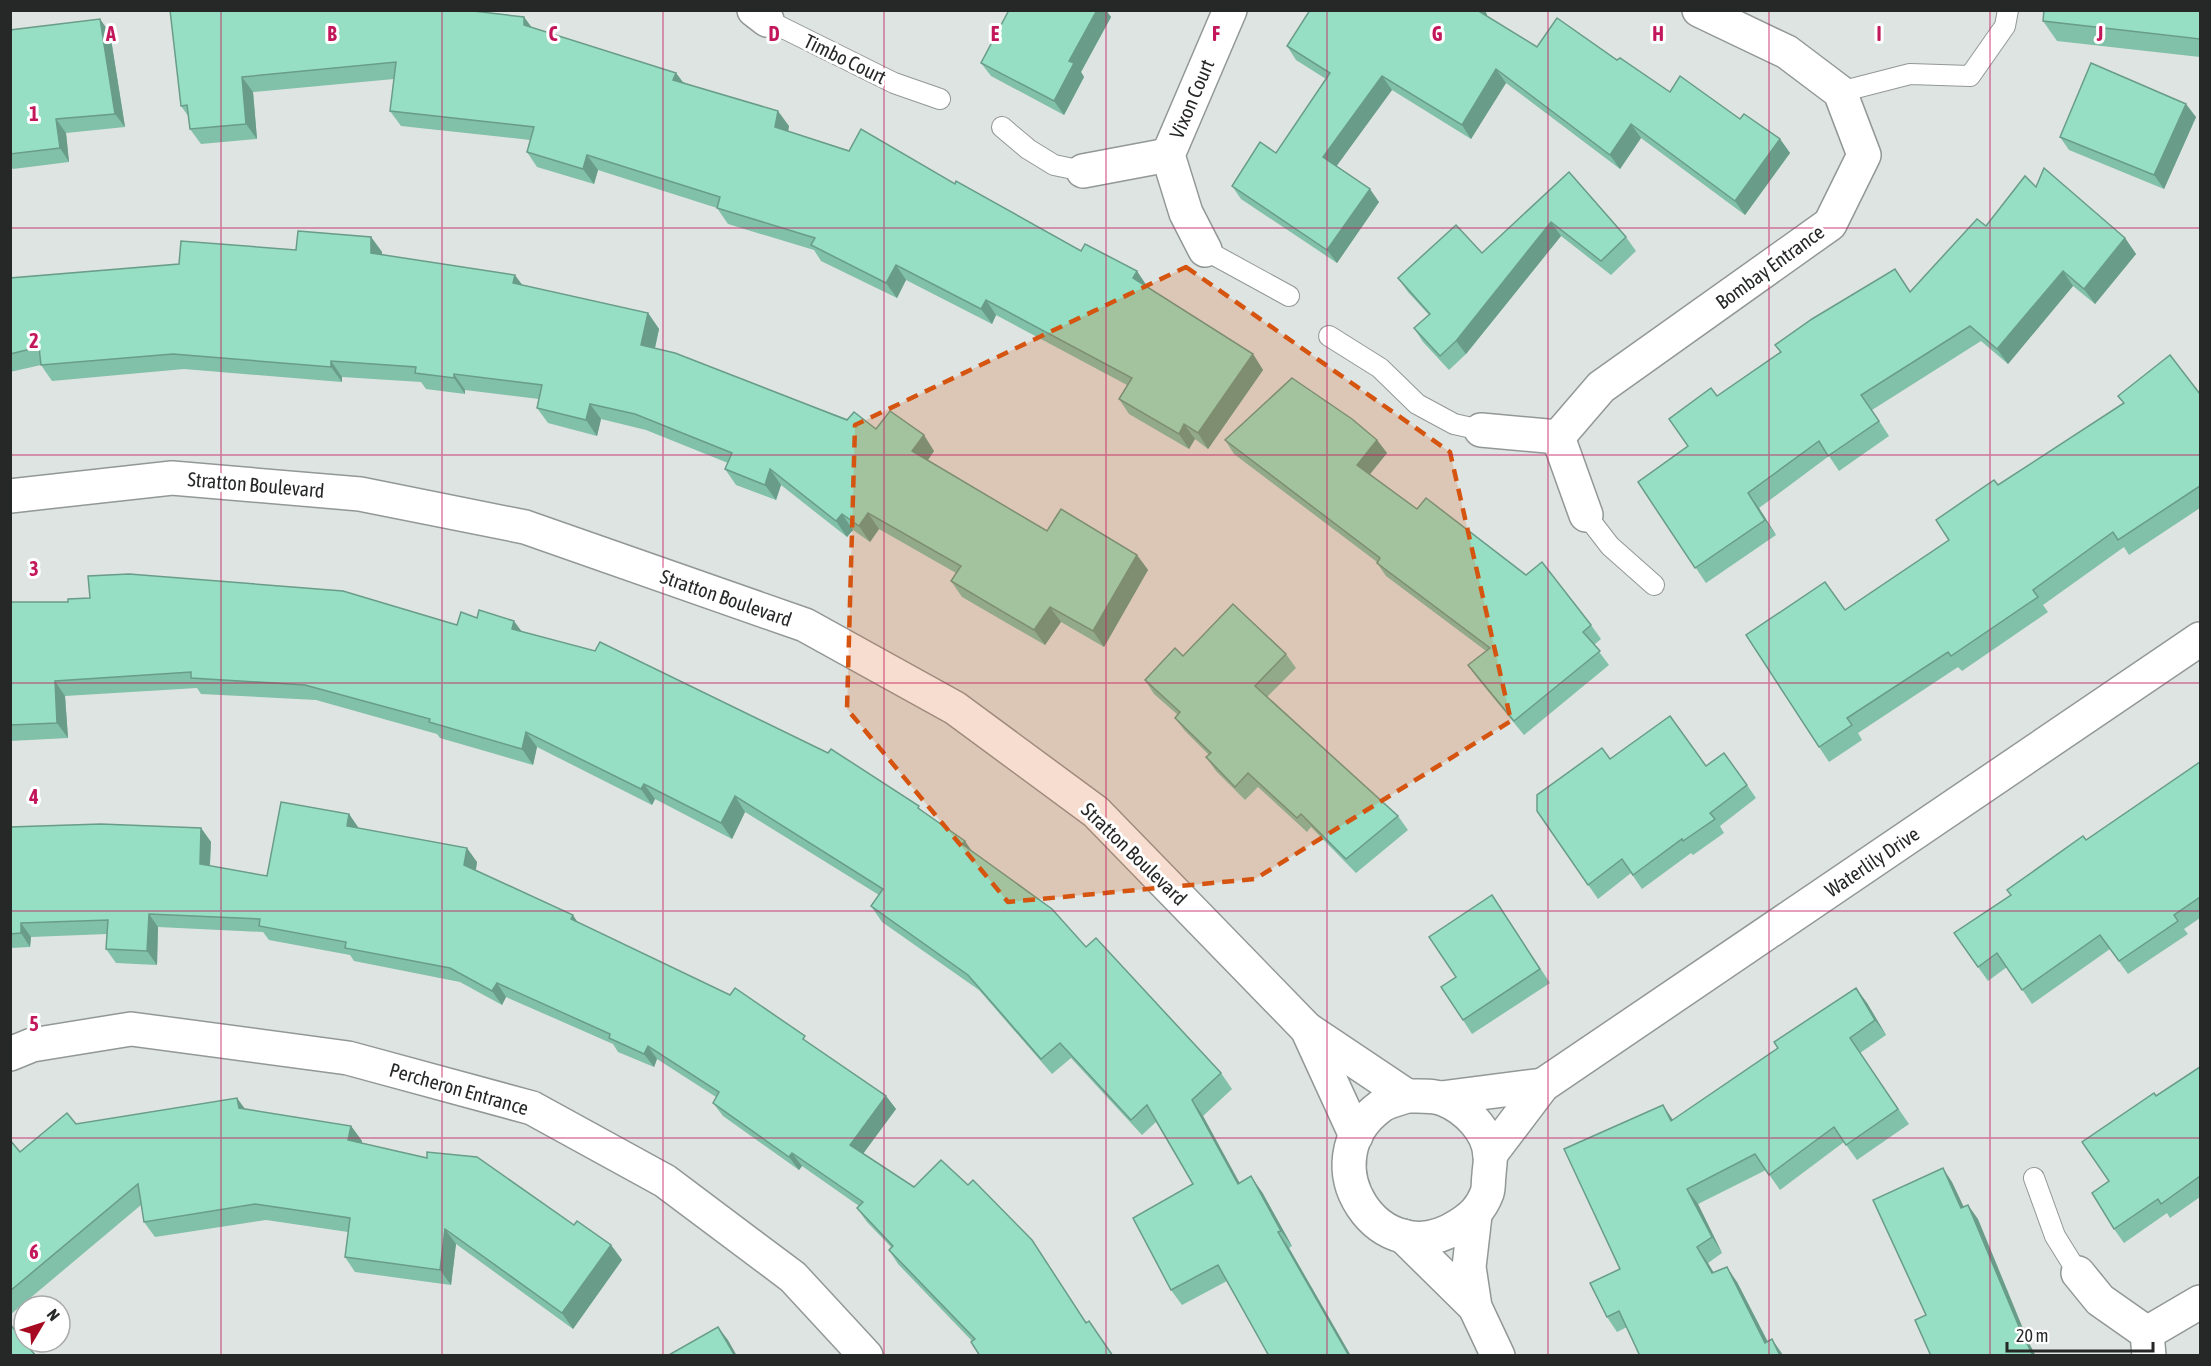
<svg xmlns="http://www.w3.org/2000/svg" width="2211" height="1366" font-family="'Asap Condensed',sans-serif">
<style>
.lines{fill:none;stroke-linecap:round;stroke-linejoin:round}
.service-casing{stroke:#929896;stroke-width:22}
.minor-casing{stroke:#929896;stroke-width:36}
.tertiary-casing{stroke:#929896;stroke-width:36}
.service{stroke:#fff;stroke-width:20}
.minor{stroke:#fff;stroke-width:33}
.tertiary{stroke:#fff;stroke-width:33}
.wall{fill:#81c0a9}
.shaded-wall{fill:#699c89}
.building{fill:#96dfc4;stroke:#699c89;stroke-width:1.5}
.marked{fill:#d5540f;fill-opacity:0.2;stroke:#d5540f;stroke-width:4.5;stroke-dasharray:12 8;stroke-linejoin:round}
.grid{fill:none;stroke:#c2185b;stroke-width:1.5;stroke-opacity:0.55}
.labels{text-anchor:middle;stroke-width:6;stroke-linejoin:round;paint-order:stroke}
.street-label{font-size:20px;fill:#262827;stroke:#fff}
.grid-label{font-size:20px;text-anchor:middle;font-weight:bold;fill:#c2185b;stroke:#fff;stroke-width:6;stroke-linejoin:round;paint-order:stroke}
</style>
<rect width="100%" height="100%" fill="#dee4e2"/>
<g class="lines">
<!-- service casing -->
<g class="service-casing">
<g id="service">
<path d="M767,20L894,83L940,99"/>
<path d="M1840,92L1910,74L1970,76L2005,26L2008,10"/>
<path d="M1002,127L1028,149L1054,165L1083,171"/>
<path d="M1205,250L1289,296"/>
<path d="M1329,336L1380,368L1417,404L1454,424L1481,430"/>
<path d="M1586,515L1610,546L1654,585"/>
<path d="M2034,1178L2055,1236L2078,1273"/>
</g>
</g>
<!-- minor casing -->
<g class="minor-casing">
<g id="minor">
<path d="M754,10L767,20"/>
<path d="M1083,171L1168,155"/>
<path d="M1205,250L1186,213L1168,155L1230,10"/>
<path d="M1481,430L1558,437L1586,515"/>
<path d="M1558,437L1601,387L1830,224L1864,155L1840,92L1787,52L1699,10"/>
<path d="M10,1054L32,1045L131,1029L348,1058L532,1108L665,1181L793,1277L866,1356"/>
<path d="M1475,1215L1469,1267L1475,1307L1498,1356"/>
<path d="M1403,1236L1475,1307"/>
<path d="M2078,1273L2100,1300L2147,1333L2149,1356"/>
<path d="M2147,1333L2200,1302"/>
</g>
</g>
<!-- tertiary casing -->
<g class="tertiary-casing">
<g id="tertiary">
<path d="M10,496L172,478L360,494L525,527L805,625L955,708L1096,812L1307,1029L1407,1096"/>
<path d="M1307,1029L1356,1136"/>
<path d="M1407,1096C1418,1096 1433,1095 1443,1099C1466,1108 1489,1131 1490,1156C1491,1162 1489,1169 1489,1175C1488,1180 1489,1187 1487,1193C1481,1209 1472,1217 1458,1226C1381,1276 1304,1162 1381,1106C1388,1101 1399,1099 1407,1096Z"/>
<path d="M1441,1098L1543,1085"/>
<path d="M1490,1155L1543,1085L2200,639"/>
</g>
</g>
<!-- service -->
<use href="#service" class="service"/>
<!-- minor -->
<use href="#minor" class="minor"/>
<!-- tertiary -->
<use href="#tertiary" class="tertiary"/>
</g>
<!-- wall -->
<g class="wall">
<path d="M170,10L524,17L532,28L676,73L683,82L789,126L788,131L955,184L1147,286V287L1253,354L1263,370L1208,449L1195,439L1189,449L1129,414L1119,399L1127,385L996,315L992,324L906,280L897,298L821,261L814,250L728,224L717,208L598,170L594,184L537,167L527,152L530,140L401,126L390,111L394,79L253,92L257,139L201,144L190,129L189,117L181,106Z"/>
<path d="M1310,10H1485L1487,15L1486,16L1537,47L1617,60L1670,92L1740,119L1780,139L1790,153L1745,215L1641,138L1620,169L1506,83L1471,139L1392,90L1336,166L1379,202L1337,263L1241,199L1232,186L1276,153L1326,79L1296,60L1287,46Z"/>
<path d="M2200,10V57L2057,41L2043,21Z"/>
<path d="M1106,11L1111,17L1081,72L1084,77L1064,115L991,76L981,63Z"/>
<path d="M10,30L110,33L125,127L66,133L69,162L13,169L10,166Z"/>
<path d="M2196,117L2164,189L2069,150L2060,137Z"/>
<path d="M1569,172L1626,237L1636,251L1611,275L1561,236L1466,354L1449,370L1423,342L1414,328L1429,315L1408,292L1398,278L1482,253Z"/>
<path d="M2036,187L2125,238L2136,254L2095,304L2073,286L2008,364L1981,341L1872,410L1889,436L1839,471L1829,456L1759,508L1776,535L1706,583L1638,482L1688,446L1717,396L1780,352L1775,345L1911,292L1986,226Z"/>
<path d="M371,237L382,252V255L648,313L659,329L655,348L934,451L928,460L1047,531L1137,555L1148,570L1104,647L1061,622L1045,645L962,597L951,581L956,573L879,529L870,542L853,530L847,537L781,485L776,500L736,485L725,469L728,463L646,430L601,419L597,436L548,423L537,408L539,399L465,390V394L426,389L421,382L342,377V382L184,369L52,381L41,365L10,372V278L179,264L296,250Z"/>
<path d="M2200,394V508L2129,555L2124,547L2043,605L2048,612L1962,671L1958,667L1858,733L1862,740L1829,762L1819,747L1845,610L1949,540L1998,485Z"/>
<path d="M1225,440H1377L1387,453L1370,474L1417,509L1591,625L1601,639L1594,645L1609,665L1524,735L1478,679L1468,665L1486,651L1386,576L1377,563V562L1234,454Z"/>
<path d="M10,602L457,625L523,632L925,813L972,852L1086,947L1221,1073L1232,1089L1203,1116L1239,1183L1262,1192L1292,1246L1289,1248L1351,1356H1269L1227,1281L1182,1305L1171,1290L1193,1184L1156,1122L1142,1135L1071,1058L1052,1074L979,990L882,922L871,906L879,895L745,812L732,839L655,799L652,805L537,747L533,765L440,738L437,734L316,700L201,694L197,688L65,696L68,738L10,741Z"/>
<path d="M1286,654L1296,668L1267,697L1398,816L1408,830L1356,873L1311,827L1307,832L1258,787L1245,800L1216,771L1206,757L1209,755L1185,731L1175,718L1178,715L1154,694L1145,680L1183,656Z"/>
<path d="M1610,759L1706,766L1747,785L1756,798L1720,826L1724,833L1693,855L1691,853L1642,889L1631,873L1598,899L1537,811Z"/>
<path d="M2200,762V918L2184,929L2188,934L2128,974L2110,949L2032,1004L2007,967L1988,981L1954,933L2011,895L2086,840Z"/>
<path d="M349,814L358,828L477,862L476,870L810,1044L886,1096L896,1109L863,1153L1087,1322L1113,1356L972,1341L898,1264L889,1250L891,1247L867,1222L857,1208L859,1206L802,1166L799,1170L723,1116L713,1103L716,1097L657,1059L654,1067L618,1052L613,1044L506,997L502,1005L460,982L354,961L350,955L269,940L263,932L158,927L157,965L116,963L106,949L107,934L31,937L30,947L10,948V827L201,828L211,842L210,866L267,876Z"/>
<path d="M1492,895L1550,983L1472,1034L1463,1020Z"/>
<path d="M1856,988L1867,1003L1886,1035L1860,1053L1909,1124L1857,1160L1844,1142L1780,1190L1766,1170L1698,1204L1722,1253L1708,1263L1714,1273L1737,1282L1768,1342L1784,1356L1627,1327L1617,1332L1607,1317L1620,1269L1673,1120L1778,1048Z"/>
<path d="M2200,1067V1197L2170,1218L2167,1213L2124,1243L2114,1229L2109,1181L2156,1096Z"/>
<path d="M245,1109L351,1126L362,1141L361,1143L574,1225L611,1245L622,1260L573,1329L456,1244L451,1285L355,1272L345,1257L348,1232L266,1220L155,1237L144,1222L141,1205L10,1315V1140L20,1152L76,1124Z"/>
</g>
<!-- shaded-wall -->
<g class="shaded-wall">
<path d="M1097,10H1106L1111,17L1081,72L1084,77L1064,115L1054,101L1069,61Z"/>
<path d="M1475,10H1485L1487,15L1483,22Z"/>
<path d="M524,17L535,32L524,25Z"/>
<path d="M100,19L110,33L125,127L115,114Z"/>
<path d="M1496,69L1506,83L1471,139L1462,125Z"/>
<path d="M676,73L687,88L673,80Z"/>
<path d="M1382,76L1392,90L1333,171L1323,157Z"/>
<path d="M242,77L253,92L257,139L246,124Z"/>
<path d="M2186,104L2196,117L2164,189L2154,175Z"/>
<path d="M778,111L789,126L786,143L775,127Z"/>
<path d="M56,119L66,133L69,162L60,148Z"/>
<path d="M1631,124L1641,138L1620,169L1610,155Z"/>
<path d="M1780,139L1790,153L1745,215L1735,201Z"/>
<path d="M587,155L598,170L594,184L583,169Z"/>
<path d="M1370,189L1379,202L1337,263L1327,250Z"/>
<path d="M1551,222L1561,236L1466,354L1456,341Z"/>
<path d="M371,237L382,252V269L371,253Z"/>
<path d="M2125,238L2136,254L2095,304L2084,289Z"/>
<path d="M896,265L906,280L897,298L886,283Z"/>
<path d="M1137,271L1147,286L1144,293L1133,278Z"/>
<path d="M2063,271L2073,286L2008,364L1997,349Z"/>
<path d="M515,275L526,290L513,283Z"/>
<path d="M986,300L996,315L992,324L981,309Z"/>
<path d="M648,313L659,329L652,361L641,345Z"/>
<path d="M1253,354L1263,370L1208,449L1198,433Z"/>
<path d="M331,361L342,377V382L331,367Z"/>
<path d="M454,374L465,390V394L454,378Z"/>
<path d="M590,404L601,419L597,436L586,420Z"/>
<path d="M1184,424L1195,439L1189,449L1179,434Z"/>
<path d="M924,435L934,451L923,467L912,451Z"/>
<path d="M1377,440L1387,453L1366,479L1357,465Z"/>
<path d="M770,469L781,485L776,500L765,485Z"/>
<path d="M1748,493L1759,508L1776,535L1765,520Z"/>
<path d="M868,513L879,529L870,542L859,526Z"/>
<path d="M842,514L853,530L847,537L836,521Z"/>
<path d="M1137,555L1148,570L1104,647L1093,631Z"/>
<path d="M1050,607L1061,622L1045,645L1034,630Z"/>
<path d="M514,621L525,636L512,629Z"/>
<path d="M55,681L65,696L68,738L57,723Z"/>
<path d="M526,732L537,747L533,765L522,749Z"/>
<path d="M644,784L655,799L652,805L641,789Z"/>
<path d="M735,796L745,812L732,839L721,823Z"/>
<path d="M349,814L358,827L356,840L347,826Z"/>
<path d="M201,828L211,842L209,878L200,864Z"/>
<path d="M965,841L976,857L962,844Z"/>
<path d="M467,848L477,862L474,879L464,865Z"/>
<path d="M149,914L158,927L157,965L147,951Z"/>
<path d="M573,915L582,929L571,919Z"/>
<path d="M21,923L31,937L30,947L21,933Z"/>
<path d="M497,983L506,997L502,1005L492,991Z"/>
<path d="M1856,988L1867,1003L1886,1035L1875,1020Z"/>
<path d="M648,1046L657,1059L654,1067L644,1054Z"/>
<path d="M886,1096L896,1109L860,1158L850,1145Z"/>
<path d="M237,1098L248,1113L239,1108Z"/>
<path d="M1192,1100L1203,1116L1249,1200L1238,1184Z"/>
<path d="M1663,1105L1673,1120L1671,1121Z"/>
<path d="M351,1126L362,1141L359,1156L348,1140Z"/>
<path d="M792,1153L802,1166L799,1170L789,1157Z"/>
<path d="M1943,1168L1952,1182L1971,1222L1961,1208Z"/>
<path d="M1251,1176L1262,1192L1292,1246L1281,1231Z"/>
<path d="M1687,1189L1698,1204L1722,1253L1712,1237Z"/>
<path d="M1968,1205L1978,1219L2029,1343L2036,1356H2033L2020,1329Z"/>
<path d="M445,1229L456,1244L451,1285L440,1270Z"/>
<path d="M1278,1232L1289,1248L1351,1356H1349Z"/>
<path d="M611,1245L622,1260L573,1329L562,1313Z"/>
<path d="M1697,1247L1708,1263L1723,1289L1712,1273Z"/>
<path d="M1727,1267L1737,1282L1775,1356L1765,1343Z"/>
<path d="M718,1327L728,1340L737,1356H735Z"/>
<path d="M1772,1339L1783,1355L1784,1356H1780Z"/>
</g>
<!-- building -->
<g class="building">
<path d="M170,10H464L524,17V25L676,73L673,80L778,111L775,127L849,151L861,129L955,184L956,181L1081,251L1085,244L1137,271L1133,278L1253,354L1198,433L1184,424L1179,434L1119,399L1132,378L986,300L981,309L896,265L886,283L811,245L815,238L717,208L720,197L587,155L583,169L527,152L534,127L390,111L396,62L242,77L246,124L190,129L187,105L181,106Z"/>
<path d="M1009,10H1097L1069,61L1074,63L1054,101L981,63Z"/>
<path d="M1310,10H1477L1537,47L1557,18L1617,60L1620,58L1670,92L1680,76L1740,119L1744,114L1780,139L1735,201L1631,124L1610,155L1496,69L1462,125L1382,76L1323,157L1370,189L1327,250L1232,186L1260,142L1276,153L1330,73L1287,46Z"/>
<path d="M2044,10H2200V39L2043,21Z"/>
<path d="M100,19L115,114L56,119L60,148L10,154V30Z"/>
<path d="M2091,63L2186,104L2154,175L2060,137Z"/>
<path d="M2044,168L2125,238L2084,289L2063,271L1997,349L1970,326L1861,395L1879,421L1828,456L1819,441L1748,493L1765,520L1695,568L1638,482L1688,446L1669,419L1711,388L1717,396L1781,352L1775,345L1812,319L1895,269L1910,292L1977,219L1986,226L2025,176L2036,187Z"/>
<path d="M1569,172L1626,237L1601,261L1551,222L1456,341L1440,356L1414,328L1430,314L1398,278L1456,225L1482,253Z"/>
<path d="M298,231L371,237V253L515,275L513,283L648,313L641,345L675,353L847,420L854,412L876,429L890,411L924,435L912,451L1047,531L1061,509L1137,555L1093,631L1050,607L1034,630L951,581L961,566L868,513L859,526L842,514L836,521L770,469L765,485L725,469L732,453L635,414L590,404L586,420L537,408L542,385L454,374V378L415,373L416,367L331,361V367L173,354L41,365L39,347L10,354V278L179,264L181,241L296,250Z"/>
<path d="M2170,355L2200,394V486L2118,540L2113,532L2033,590L2038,597L1951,656L1948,652L1847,718L1852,725L1819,747L1746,635L1825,582L1845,610L1949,540L1936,520L1994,480L1998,485L2124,403L2118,396Z"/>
<path d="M1292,378L1352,419L1377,440L1357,465L1417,509L1426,498L1526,575L1542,562L1591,625L1583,632L1600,651L1514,721L1468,665L1490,648L1377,563L1380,558L1225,440Z"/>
<path d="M129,574L343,591L457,625L461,612L477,618L479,610L514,621L512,629L595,651L600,642L828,753L831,749L919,806L918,808L965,841L962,844L1052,909L1086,947L1096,938L1221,1073L1192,1100L1238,1184L1251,1176L1281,1231L1278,1232L1349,1356H1269L1218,1265L1171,1290L1133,1218L1193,1184L1147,1105L1131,1120L1060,1043L1041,1059L968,975L871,906L883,889L735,796L721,823L644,784L641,789L526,732L522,749L429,722L430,719L305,685L191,678V672L55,681L57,723L10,725V602H68V599L90,598L88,576Z"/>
<path d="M1233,604L1286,654L1255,686L1398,816L1346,859L1301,814L1297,818L1248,773L1235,787L1206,757L1211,753L1175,718L1180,712L1145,680L1175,648L1183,656Z"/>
<path d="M1670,716L1706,766L1724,753L1747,785L1710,813L1715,819L1683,841L1682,839L1633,875L1622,859L1588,885L1537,811V795L1602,748L1610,759Z"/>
<path d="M2200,762V897L2174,915L2178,921L2119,961L2100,935L2022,990L1997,953L1978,967L1954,933L2011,895L2007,890L2083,836L2086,840Z"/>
<path d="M281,802L349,814L347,826L467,848L464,865L573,915L571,919L730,995L735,988L805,1036L803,1039L886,1096L850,1145L914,1187L941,1160L968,1185L973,1180L1032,1240L1086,1323L1089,1321L1113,1356H980L971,1342L975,1339L889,1250L893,1246L857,1208L863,1202L792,1153L789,1157L713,1103L719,1092L648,1046L644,1054L609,1038L610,1034L497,983L492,991L450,968L345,948L346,942L259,926L260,919L149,914L147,951L106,949L108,920L21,923V933L10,934V827L101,824L201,828L200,864L267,876Z"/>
<path d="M1492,895L1540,969L1463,1020L1441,987L1456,977L1429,937Z"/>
<path d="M1856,988L1875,1020L1850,1038L1898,1109L1846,1145L1834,1127L1769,1175L1755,1154L1687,1189L1712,1237L1697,1247L1712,1273L1727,1267L1765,1343L1772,1339L1780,1356H1640L1619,1311L1607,1317L1590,1283L1620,1269L1564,1149L1663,1105L1671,1121L1778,1048L1774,1042Z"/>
<path d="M2200,1067V1176L2161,1204L2158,1199L2114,1229L2092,1193L2109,1181L2082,1142L2154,1093L2156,1096Z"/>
<path d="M237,1098L239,1108L351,1126L348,1140L427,1158V1152L477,1157L574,1225L577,1221L611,1245L562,1313L445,1229L440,1270L345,1257L350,1218L255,1204L144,1222L138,1184L10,1291V1140L20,1152L67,1113L76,1124Z"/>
<path d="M1943,1168L1961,1208L1968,1205L2020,1329L2033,1356H1931L1915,1320L1926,1315L1873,1200Z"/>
<path d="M10,1324L24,1342L36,1356H10Z"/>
<path d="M718,1327L735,1356H667Z"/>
</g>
<!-- marked area -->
<path class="marked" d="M1186,267L1450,452L1511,721L1255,879L1008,902L847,709L855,425Z"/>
<!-- grid -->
<path class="grid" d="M221,10V1356M442,10V1356M663,10V1356M884,10V1356M1106,10V1356M1327,10V1356M1548,10V1356M1769,10V1356M1990,10V1356M10,228H2200M10,455H2200M10,683H2200M10,911H2200M10,1138H2200"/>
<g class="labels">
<!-- street labels -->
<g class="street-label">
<text transform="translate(845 59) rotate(26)" y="7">Timbo Court</text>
<text transform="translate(1192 99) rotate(-67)" y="7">Vixon Court</text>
<text transform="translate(1770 267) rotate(-36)" y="7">Bombay Entrance</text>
<text transform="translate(256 485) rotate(5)" y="7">Stratton Boulevard</text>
<text transform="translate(726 598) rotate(19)" y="7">Stratton Boulevard</text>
<text transform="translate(1134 854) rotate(44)" y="7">Stratton Boulevard</text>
<text transform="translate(1872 862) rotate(-34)" y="7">Waterlily Drive</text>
<text transform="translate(459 1089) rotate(16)" y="7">Percheron Entrance</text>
</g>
</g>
<g class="grid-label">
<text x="111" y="41">A</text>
<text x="332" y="41">B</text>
<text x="553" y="41">C</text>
<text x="774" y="41">D</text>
<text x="995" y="41">E</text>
<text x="1216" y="41">F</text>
<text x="1437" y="41">G</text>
<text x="1658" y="41">H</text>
<text x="1879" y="41">I</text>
<text x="2100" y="41">J</text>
<text x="34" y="121">1</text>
<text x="34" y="348">2</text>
<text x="34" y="576">3</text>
<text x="34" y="804">4</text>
<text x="34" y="1031">5</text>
<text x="34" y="1259">6</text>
</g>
<!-- border -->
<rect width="2211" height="1366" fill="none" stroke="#262827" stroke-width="24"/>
<!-- north arrow -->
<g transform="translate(42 1324) rotate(51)"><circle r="28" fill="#ffffff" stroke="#a8a9a9" stroke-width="1.5"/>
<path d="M0-4.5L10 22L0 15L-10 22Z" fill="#a50a21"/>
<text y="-9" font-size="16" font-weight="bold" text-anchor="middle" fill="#262827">N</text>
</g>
<!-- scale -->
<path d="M2007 1342v9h146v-9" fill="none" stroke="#262827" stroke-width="3"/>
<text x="2016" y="1342" font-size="18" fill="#262827" stroke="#ffffff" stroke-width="4.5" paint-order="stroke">20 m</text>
</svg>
